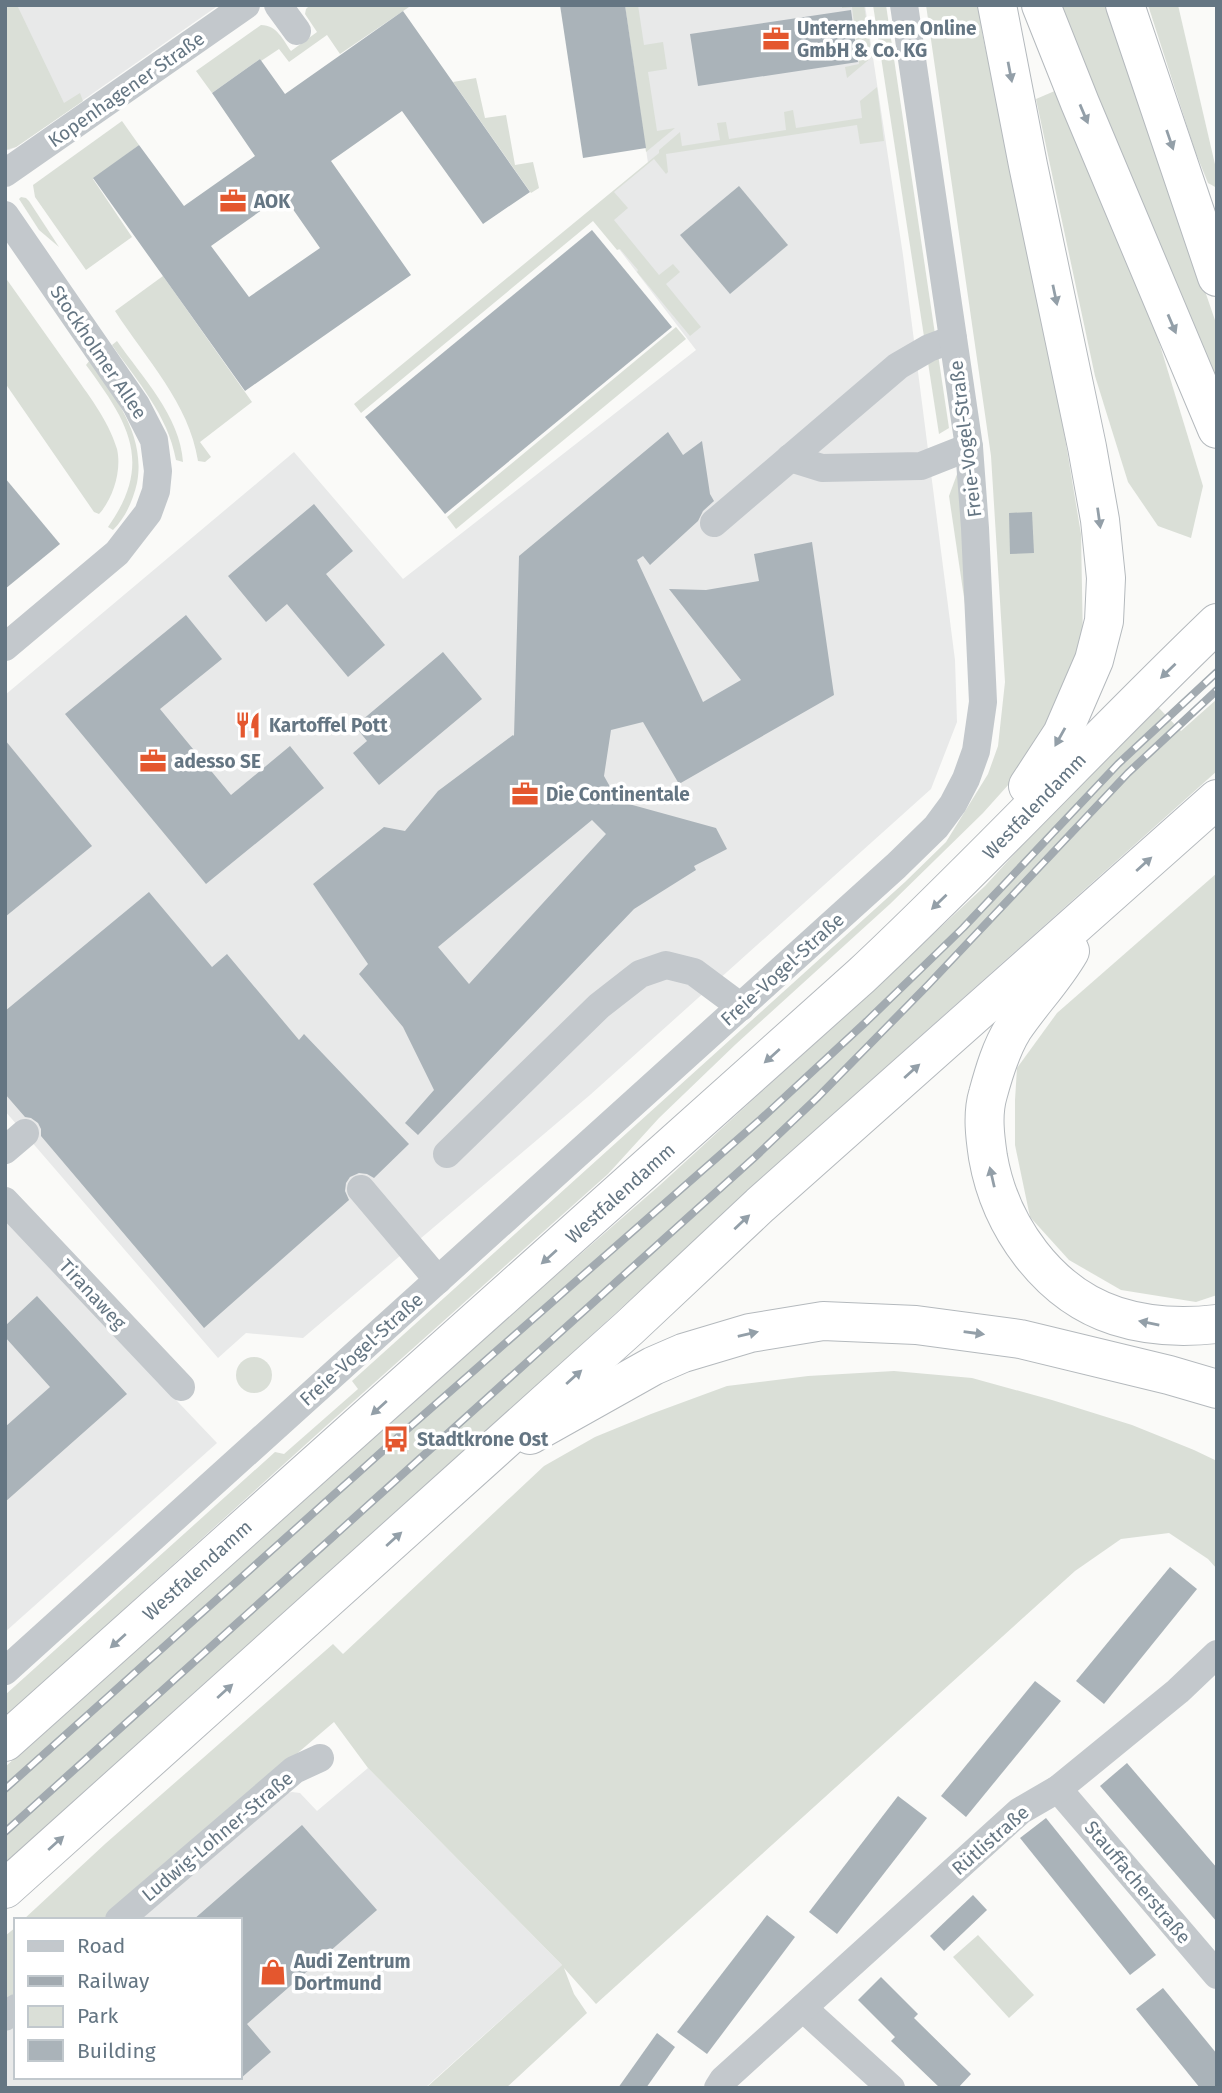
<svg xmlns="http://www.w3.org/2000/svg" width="1222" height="2093" font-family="'Fira Sans',sans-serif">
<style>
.built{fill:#e8e9e9}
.green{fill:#dadfd7}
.building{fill:#aab3b9;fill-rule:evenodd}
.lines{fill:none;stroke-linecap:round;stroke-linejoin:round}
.highway-casing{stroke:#b4b9bd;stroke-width:40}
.minor{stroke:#c3c8cc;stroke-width:28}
.highway{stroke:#fff;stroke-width:38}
.rail-casing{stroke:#a2aab0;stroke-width:8}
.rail{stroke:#fff;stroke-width:5;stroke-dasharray:16;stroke-linecap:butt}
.oneway{fill:#939fa8}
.labels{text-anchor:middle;stroke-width:7;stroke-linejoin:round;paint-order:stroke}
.poi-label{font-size:19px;font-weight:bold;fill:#657683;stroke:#fff;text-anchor:start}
.street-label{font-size:19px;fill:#657683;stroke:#fff}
</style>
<rect width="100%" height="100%" fill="#fafaf8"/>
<!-- built -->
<g class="built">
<path d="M5,5H219L16,147L9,150H5Z"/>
<path d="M625,5H865L903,255L955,660L957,722L931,789L590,1095L303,1338L246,1333L218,1358L5,1111V695L294,452L403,579L696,350L590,211L648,163Z"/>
<path d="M5,1220L217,1443L5,1632Z"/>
<path d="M368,1768L562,1965L425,2088H5V2032L16,2023V2077H240V1920H137L284,1794L292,1792L300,1793L317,1811Z"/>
</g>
<!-- green -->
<g class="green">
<path d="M5,5H17L64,103L80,93L83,101L16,147L5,150Z"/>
<path d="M310,5H419L409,7L340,54L327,35L289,62L279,49L261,61L260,59L212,93L196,71L261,25C277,25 283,40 291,51L317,32L305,14L306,9Z"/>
<path d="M625,5H638L644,45L663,42L667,69L648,72L657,131L675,128L646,152Z"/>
<path d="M842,5H864L872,57L847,78L845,67L859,64L852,7L842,8Z"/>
<path d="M873,5H886L949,428L939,434Z"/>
<path d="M926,5H978L983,37L1053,366L1081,534L1083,643L1064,711L1019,773L983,813L890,904L736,1044L659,1118L608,1174L326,1426L5,1717V1695L275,1452L284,1454L358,1389L352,1381L905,882L946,842L988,774L998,746L1005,682L991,456Z"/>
<path d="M1055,5H1107L1217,326V397Z"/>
<path d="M1148,5H1178L1217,173V188L1208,183L1195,151Z"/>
<path d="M476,78L485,118L506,115L515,165L533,162L539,188L531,193L453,82Z"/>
<path d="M877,87L884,141L860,144L857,125L666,154L668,172L666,174L654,159L614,192L628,208L614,220L659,275L673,264L680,272L666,284L701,327L690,336L637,272L638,270L620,249L617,250L593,221L361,413L354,404L659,153V150L680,132L682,146L720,140L717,123L726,122L729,139L786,130L784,112L793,110L796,128L862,118L860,101Z"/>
<path d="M1057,90L1152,319L1203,486L1191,538L1158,526L1128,482L1095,376L1036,99Z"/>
<path d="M122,121L139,145L93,179L132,237L86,270L35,197L33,185Z"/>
<path d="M21,197L26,198L29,201L59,247L39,230L19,199Z"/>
<path d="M163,276L252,402L200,442L211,457L205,462L198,461C189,403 146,359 115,311Z"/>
<path d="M5,277C27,308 49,339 71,370C88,395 108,419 117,449C122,470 113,499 99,514L94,512L5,383Z"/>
<path d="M676,327L686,339L456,529L447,517Z"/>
<path d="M117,341C142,377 180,416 183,462L176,460C168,415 137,381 112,345Z"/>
<path d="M90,360C115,397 146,436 137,483C133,500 126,517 113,530L108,527C154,462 128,422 86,365Z"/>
<path d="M960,466L970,638L949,496Z"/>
<path d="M1217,699V771L812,1133L354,1553L5,1868V1767L416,1397L660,1185L903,962L985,886L1071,792L1158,707L1181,731Z"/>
<path d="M1217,873V1295L1196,1302L1121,1290L1069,1260L1030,1217L1015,1145V1100L1017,1068L1057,1013Z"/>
<circle cx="254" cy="1375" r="18"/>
<path d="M894,1371L972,1378L1052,1400L1132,1425L1194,1450L1217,1461V1569L1208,1559L1169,1533L1121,1539L1075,1571L596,2004L564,1968L574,1994L587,2013L506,2088H426L562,1965L368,1768L334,1722L102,1920H23L105,1844L333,1644L343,1654L544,1466L595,1437L651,1414L727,1386L808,1376Z"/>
<path d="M16,1927V1993L5,2002V1936Z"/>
<path d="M978,1935L1034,1995L1009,2018L953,1957Z"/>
</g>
<!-- building -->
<g class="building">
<path d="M560,5H625L646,148L583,158Z"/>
<path d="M851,10L858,62L698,86L690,34Z"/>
<path d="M403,11L530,192L483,224L402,111L331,161L411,275L245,391L93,178L139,145L184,206L255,156L212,93L260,59L285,94ZM283,195L320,248L249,297L211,246Z"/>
<path d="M739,186L788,245L730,294L680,235Z"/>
<path d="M592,230L672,327L445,514L365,417Z"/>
<path d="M668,432L683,455L702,441L710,494L714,501L703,511L698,521L650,565L643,556L637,560L703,702L741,680L669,589L706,590L759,581L754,554L812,542L834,695L679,784L643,722L611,730L604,776L618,801L716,828L727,849L694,866L696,870L634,909L418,1135L405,1123L434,1090L403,1027L359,974L368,964L313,884L384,827L405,831L438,791L513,735L514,736L519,556ZM592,820L606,834L469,984L438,947Z"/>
<path d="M5,478L60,544L5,589Z"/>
<path d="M314,504L353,551L326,574L385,645L348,677L287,604L266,622L228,576Z"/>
<path d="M1032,512L1034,553L1010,554L1009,513Z"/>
<path d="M186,615L222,659L160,709L231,795L290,746L324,788L206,884L65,714Z"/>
<path d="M443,652L482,699L379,785L353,753L367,741L355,726Z"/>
<path d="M5,740L92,846L5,917Z"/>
<path d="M149,892L212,967L227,954L299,1040L304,1034L409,1144L374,1178L367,1174L359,1173L350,1177L346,1183L345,1191L349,1200L204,1328L41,1136V1129L38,1123L31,1118L25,1117L5,1094V1011Z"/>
<path d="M37,1296L127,1394L5,1502V1427L50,1387L5,1337V1326Z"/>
<path d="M1170,1567L1197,1589L1104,1704L1076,1681Z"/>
<path d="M1035,1681L1061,1701L966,1817L941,1796Z"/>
<path d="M1127,1763L1217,1868V1922L1100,1786Z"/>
<path d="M898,1796L927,1818L837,1934L809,1912Z"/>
<path d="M1046,1818L1156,1955L1130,1975L1020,1838Z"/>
<path d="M302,1825L377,1910L247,2024L271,2052L240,2079V1920H193Z"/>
<path d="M973,1895L987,1910L944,1951L930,1936Z"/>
<path d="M767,1915L795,1937L707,2054L677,2032Z"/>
<path d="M881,1977L918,2014L914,2018L971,2074L958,2088H940L891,2041L895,2037L858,2000Z"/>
<path d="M1163,1988L1217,2054V2088H1200L1136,2009Z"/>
<path d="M657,2033L675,2047L646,2088H618Z"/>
</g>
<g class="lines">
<!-- highway casing -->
<g class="highway-casing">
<g id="highway">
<path d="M997,5L1028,165L1087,447L1100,520L1106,578L1104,621L1094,660L1062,734L1028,786"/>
<path d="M1041,5L1080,103L1217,429"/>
<path d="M1125,5L1217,277"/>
<path d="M1070,951C1054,979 1031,1002 1013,1029C1001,1048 994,1072 988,1094C982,1114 985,1137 988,1157C1000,1226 1048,1294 1116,1316C1150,1327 1182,1328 1217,1324"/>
<path d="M530,1435L653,1366L683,1353L750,1333L823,1321L916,1325L1020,1339L1169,1375L1217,1389"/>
<path d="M5,1742L861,976C983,862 1096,739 1217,623"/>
<path d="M5,1889L629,1328L760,1205L1217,799"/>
</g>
</g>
<!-- minor -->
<g class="minor">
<path d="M278,5L297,31"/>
<path d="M5,173L246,5"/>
<path d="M5,215L136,405L154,440L158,471L156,491L148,513L117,553L5,647"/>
<path d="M790,458L822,468L921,466L969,447"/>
<path d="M714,523L898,366L929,348L953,339"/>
<path d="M5,1150L25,1133"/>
<path d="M447,1154L599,1006L640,974L666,965L694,972L741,1007"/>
<path d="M361,1189L438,1280"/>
<path d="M5,1201L181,1387"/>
<path d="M5,1671L896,866L936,827L953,804L966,779L976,751L983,702L975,528L969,447L904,5"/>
<path d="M1058,1789L1217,1975"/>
<path d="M119,1920L294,1770L320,1758"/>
<path d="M803,2008L891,2088"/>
<path d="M5,2017L16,2008"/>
<path d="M718,2088L723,2080L1020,1811L1058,1789L1178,1691L1217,1654"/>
</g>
<!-- highway -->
<use href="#highway" class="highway"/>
<!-- rail casing -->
<g class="rail-casing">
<g id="rail">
<path d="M5,1789L396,1439L761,1119L867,1021L963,928L1118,764L1217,672"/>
<path d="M5,1832L755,1157L818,1097L928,985L1128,773L1217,690"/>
</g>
</g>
<!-- rail -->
<use href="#rail" class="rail"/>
</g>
<!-- one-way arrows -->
<defs><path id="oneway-solid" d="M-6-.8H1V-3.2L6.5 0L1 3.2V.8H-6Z" transform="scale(1.75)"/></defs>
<g class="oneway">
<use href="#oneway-solid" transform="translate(1010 72) rotate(79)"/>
<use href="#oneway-solid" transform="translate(1084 114) rotate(67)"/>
<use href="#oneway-solid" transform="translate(1170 140) rotate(71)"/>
<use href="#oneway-solid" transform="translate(1055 295) rotate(78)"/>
<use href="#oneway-solid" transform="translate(1172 324) rotate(67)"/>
<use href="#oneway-solid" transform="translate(1099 518) rotate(82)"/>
<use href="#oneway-solid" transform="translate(1168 671) rotate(136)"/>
<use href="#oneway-solid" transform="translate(1060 737) rotate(119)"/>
<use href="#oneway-solid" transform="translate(1144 864) rotate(-42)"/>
<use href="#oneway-solid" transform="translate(939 902) rotate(136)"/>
<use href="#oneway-solid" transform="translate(772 1056) rotate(138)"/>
<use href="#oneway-solid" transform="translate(912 1071) rotate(-42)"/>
<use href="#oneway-solid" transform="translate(992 1177) rotate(-103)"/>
<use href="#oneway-solid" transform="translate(742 1222) rotate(-43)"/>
<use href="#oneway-solid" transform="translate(549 1257) rotate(138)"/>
<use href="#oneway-solid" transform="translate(1149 1323) rotate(-169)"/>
<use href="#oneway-solid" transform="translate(974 1333) rotate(8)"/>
<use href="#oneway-solid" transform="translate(748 1334) rotate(-13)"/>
<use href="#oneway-solid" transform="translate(574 1377) rotate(-42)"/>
<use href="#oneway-solid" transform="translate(379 1408) rotate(138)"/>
<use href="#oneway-solid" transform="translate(394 1539) rotate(-42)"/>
<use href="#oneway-solid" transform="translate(118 1641) rotate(138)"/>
<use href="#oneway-solid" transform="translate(225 1691) rotate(-42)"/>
<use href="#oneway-solid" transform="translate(56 1843) rotate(-42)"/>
</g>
<!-- icons -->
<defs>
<g id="office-bare" transform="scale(2.1)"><path d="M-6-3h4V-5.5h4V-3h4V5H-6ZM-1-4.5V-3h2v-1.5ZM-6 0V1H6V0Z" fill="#e4572e" stroke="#fff" stroke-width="2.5" paint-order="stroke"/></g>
<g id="restaurant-bare" transform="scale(2.1)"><path d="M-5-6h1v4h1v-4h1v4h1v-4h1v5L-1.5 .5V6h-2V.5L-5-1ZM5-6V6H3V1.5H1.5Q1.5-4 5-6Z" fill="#e4572e" stroke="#fff" stroke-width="2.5" paint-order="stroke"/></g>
<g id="bus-bare" transform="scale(2.1)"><path d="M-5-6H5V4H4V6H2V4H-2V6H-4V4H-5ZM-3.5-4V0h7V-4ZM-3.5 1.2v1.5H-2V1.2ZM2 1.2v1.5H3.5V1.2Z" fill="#e4572e" stroke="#fff" stroke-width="2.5" paint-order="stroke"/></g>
<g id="shop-bare" transform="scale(2.1)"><path d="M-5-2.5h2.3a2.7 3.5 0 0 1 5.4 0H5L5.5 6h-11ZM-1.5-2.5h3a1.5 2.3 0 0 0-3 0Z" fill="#e4572e" stroke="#fff" stroke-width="2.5" paint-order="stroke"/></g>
</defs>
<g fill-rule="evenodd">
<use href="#office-bare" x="776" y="39"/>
<use href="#office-bare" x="233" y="201"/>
<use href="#restaurant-bare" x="248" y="725"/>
<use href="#office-bare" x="153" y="761"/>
<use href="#office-bare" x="525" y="794"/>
<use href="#bus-bare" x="396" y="1439"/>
<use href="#shop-bare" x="273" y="1972"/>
</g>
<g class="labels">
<!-- poi labels -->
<g class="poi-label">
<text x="797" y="35">Unternehmen Online<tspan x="797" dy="22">GmbH &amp; Co. KG</tspan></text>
<text x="254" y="208">AOK</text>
<text x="269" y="732">Kartoffel Pott</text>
<text x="174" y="768">adesso SE</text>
<text x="546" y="801">Die Continentale</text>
<text x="417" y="1446">Stadtkrone Ost</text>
<text x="294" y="1968">Audi Zentrum<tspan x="294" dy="22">Dortmund</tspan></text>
</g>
<!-- street labels -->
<g class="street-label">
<text transform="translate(126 89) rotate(-35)" y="7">Kopenhagener Straße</text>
<text transform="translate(99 352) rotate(56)" y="7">Stockholmer Allee</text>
<text transform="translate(965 439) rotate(-97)" y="7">Freie-Vogel-Straße</text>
<text transform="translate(1034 806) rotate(-46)" y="7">Westfalendamm</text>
<text transform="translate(782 969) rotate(-42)" y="7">Freie-Vogel-Straße</text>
<text transform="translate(620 1193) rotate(-42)" y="7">Westfalendamm</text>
<text transform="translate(93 1294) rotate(47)" y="7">Tiranaweg</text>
<text transform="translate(361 1349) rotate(-42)" y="7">Freie-Vogel-Straße</text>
<text transform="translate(197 1570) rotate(-42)" y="7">Westfalendamm</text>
<text transform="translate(217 1836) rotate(-40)" y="7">Ludwig-Lohner-Straße</text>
<text transform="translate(990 1840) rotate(-41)" y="7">Rütlistraße</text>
<text transform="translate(1138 1882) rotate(50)" y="7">Stauffacherstraße</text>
</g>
</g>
<!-- border -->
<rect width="1222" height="2093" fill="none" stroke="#657683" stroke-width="14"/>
<!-- legend -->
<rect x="14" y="1918" width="228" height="161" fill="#ffffff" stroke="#c1c8cd" stroke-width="2"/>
<rect x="28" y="1941" width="35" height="10" fill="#c3c8cc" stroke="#c1c8cd" stroke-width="2"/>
<text x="77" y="1953" font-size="21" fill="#657683">Road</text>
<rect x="28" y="1976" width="35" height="10" fill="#a2aab0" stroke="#c1c8cd" stroke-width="2"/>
<text x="77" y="1988" font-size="21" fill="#657683">Railway</text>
<rect x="28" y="2006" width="35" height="21" fill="#dadfd7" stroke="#c1c8cd" stroke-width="2"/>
<text x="77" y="2023" font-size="21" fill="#657683">Park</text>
<rect x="28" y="2040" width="35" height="21" fill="#aab3b9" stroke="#c1c8cd" stroke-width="2"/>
<text x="77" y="2058" font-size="21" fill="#657683">Building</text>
</svg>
